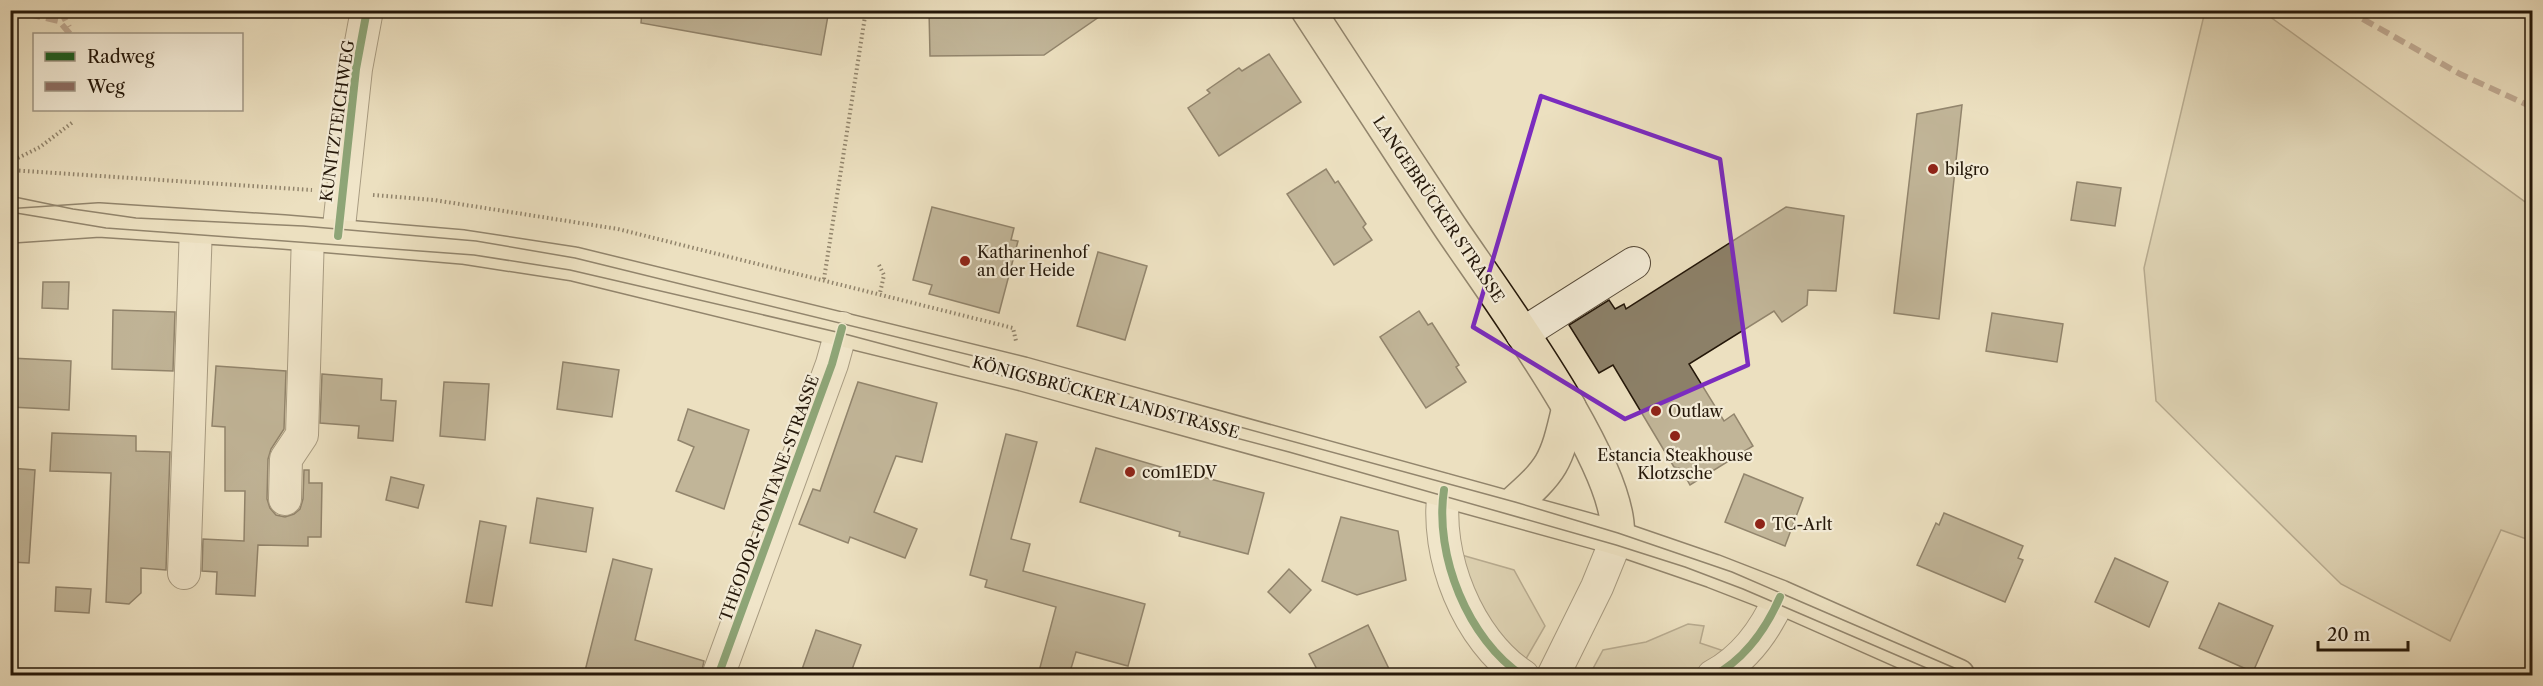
<svg xmlns="http://www.w3.org/2000/svg" width="2543" height="686" font-family="'Libre Caslon Text',serif">
<style>
.green{fill:#cabea1;stroke:#776a55;stroke-width:1.5}
.building{fill:#8c8068;stroke:#241709;stroke-width:1.5}
.lines{fill:none;stroke-linecap:round;stroke-linejoin:round}
.minor-casing{stroke:#564937;stroke-width:34}
.major-casing{stroke:#241709;stroke-width:36}
.path{stroke:#241709;stroke-width:4;stroke-dasharray:1.5 3;stroke-linecap:butt}
.minor{stroke:#f3ebd6;stroke-width:32}
.major{stroke:#ece0c0;stroke-width:33}
.tram{stroke:#241709;stroke-width:1.5}
.rail-casing{stroke:#241709;stroke-width:7}
.rail{stroke:#f3ebd6;stroke-width:4.5;stroke-dasharray:14;stroke-linecap:butt}
.quiet{stroke:#8d6e63;stroke-width:6;stroke-dasharray:12 6;stroke-linecap:butt}
.cycleway-casing{stroke:#f3ebd6;stroke-width:11}
.cycleway{stroke:#1b5e20;stroke-width:8}
.marked{fill:none;stroke:#7b2cbf;stroke-width:4.5;stroke-linejoin:round}
.poi-dot{fill:#8f2418;stroke:#f3ebd6;stroke-width:2}
.labels{text-anchor:middle;stroke-width:4.5;stroke-linejoin:round;paint-order:stroke}
.street-label{font-size:16px;fill:#241709;stroke:#f3ebd6}
.poi-label{font-size:16px;fill:#241709;stroke:#f3ebd6;text-anchor:start}
</style>
<rect width="100%" height="100%" fill="#ece0c0"/>
<filter id="stains"><feTurbulence type="fractalNoise" baseFrequency=".00333" numOctaves="4"/><feColorMatrix values="0 0 0 0 .2 0 0 0 0 .09 0 0 0 0 .02 0 0 0 .5 -.17"/></filter>
<radialGradient id="worn" r=".72"><stop offset=".6" stop-color="#630" stop-opacity="0"/><stop offset="1" stop-color="#630" stop-opacity=".3"/></radialGradient>
<!-- green -->
<g class="green">
<path d="M2205,11H2262L2532,207V541L2501,530L2450,641L2341,584L2156,401L2144,268Z"/>
<path d="M1458,554L1514,570L1545,626L1523,664L1496,641Z"/>
<path d="M1688,624L1704,626L1700,643L1727,652L1698,675L1589,676L1603,650L1646,642Z"/>
</g>
<!-- building -->
<g class="building">
<path d="M642,10H829L821,55L641,23Z"/>
<path d="M929,10H1109L1044,55L930,56Z"/>
<path d="M1269,54L1301,102L1219,156L1188,108L1210,93L1207,90L1239,68L1242,71Z"/>
<path d="M1962,105L1939,319L1894,313L1917,114Z"/>
<path d="M1326,169L1335,183L1338,181L1366,224L1363,227L1372,240L1334,265L1287,194Z"/>
<path d="M2077,182L2121,188L2115,226L2071,220Z"/>
<path d="M932,207L1014,228L1011,240L1018,241L999,313L929,294L932,285L913,280Z"/>
<path d="M1786,207L1844,216L1836,291L1808,290L1807,305L1782,322L1774,311L1689,364L1724,421L1734,414L1753,446L1690,485L1681,469L1674,467L1613,365L1599,373L1569,325L1609,300L1615,309L1624,304L1626,309Z"/>
<path d="M1098,252L1147,266L1125,340L1077,326Z"/>
<path d="M43,282H69L68,309L42,308Z"/>
<path d="M113,310L175,312L173,371L112,369Z"/>
<path d="M1419,311L1428,325L1432,323L1459,365L1456,367L1466,382L1426,408L1380,337Z"/>
<path d="M1992,313L2063,324L2057,362L1986,351Z"/>
<path d="M10,358L71,361L69,410L10,407Z"/>
<path d="M563,362L619,370L612,417L557,409Z"/>
<path d="M216,366L286,371L284,429L271,449L268,459L267,499L270,508L276,515L285,517L294,514L300,509L303,499L304,470H309V483H322L321,537H308V546L258,545L255,596L216,594L217,572L202,571L203,539L244,541L245,491H225V427L212,426Z"/>
<path d="M322,374L382,379L381,400L396,401L393,441L358,438L359,426L320,423Z"/>
<path d="M444,382L489,384L485,440L440,436Z"/>
<path d="M858,382L937,403L922,462L896,456L874,512L917,529L905,558L850,537L848,543L799,524L813,489L820,491Z"/>
<path d="M688,409L749,430L724,509L676,491L694,447L678,440Z"/>
<path d="M52,433L136,436V451L170,452L166,570L141,568V593L129,604L106,602L111,473L50,471Z"/>
<path d="M1006,434L1037,442L1011,539L1030,544L1023,571L1145,604L1128,666L1076,652L1069,675H1038L1056,607L985,587L987,580L970,575Z"/>
<path d="M1096,448L1195,477V475L1264,493L1248,554L1179,536L1180,532L1080,502Z"/>
<path d="M10,468L35,470L29,563L10,562Z"/>
<path d="M1744,474L1803,498L1785,546L1725,522Z"/>
<path d="M391,477L424,485L418,508L386,500Z"/>
<path d="M537,498L593,508L586,552L530,543Z"/>
<path d="M1944,513L2023,546L2018,558L2023,560L2005,602L1917,565L1936,523L1939,525Z"/>
<path d="M1341,517L1398,531L1406,580L1357,595L1322,581Z"/>
<path d="M480,521L506,526L492,606L466,602Z"/>
<path d="M2115,558L2168,582L2149,627L2095,602Z"/>
<path d="M613,559L652,569L635,640L704,661L701,675H584Z"/>
<path d="M1289,569L1311,590L1290,613L1268,592Z"/>
<path d="M56,587L91,589L89,613L55,611Z"/>
<path d="M2219,603L2273,626L2253,672L2199,648Z"/>
<path d="M1368,625L1389,669L1376,675H1320L1309,654Z"/>
<path d="M816,630L861,645L850,675H800Z"/>
</g>
<g class="lines">
<!-- minor casing -->
<g class="minor-casing">
<g id="minor">
<path d="M338,236L356,69L367,10"/>
<path d="M1522,334L1634,263"/>
<path d="M1444,490C1434,555 1468,640 1523,676"/>
<path d="M285,499L286,459L302,435L308,234"/>
<path d="M184,573L196,226"/>
<path d="M718,676L832,364L842,328"/>
<path d="M1553,676L1597,587L1617,538"/>
<path d="M1713,676C1745,659 1766,629 1780,597"/>
</g>
</g>
<!-- major casing -->
<g class="major-casing">
<g id="major">
<path d="M1308,10C1355,82 1401,153 1448,224C1489,286 1627,469 1617,538"/>
<path d="M10,226L99,220L284,232L463,247L574,264L1023,374L1617,538L1713,571L1780,597L1958,676"/>
<path d="M1510,507C1553,469 1556,464 1569,407"/>
</g>
</g>
<!-- path -->
<g class="path">
<path d="M10,170L312,190"/>
<path d="M14,170L16,159L40,147L73,122"/>
<path d="M373,195L434,200L618,229L1013,328L1016,341"/>
<path d="M879,265L884,275L880,293"/>
<path d="M824,279L866,10"/>
</g>
<!-- minor -->
<use href="#minor" class="minor"/>
<!-- major -->
<use href="#major" class="major"/>
<!-- tram -->
<g class="tram">
<path d="M10,196L73,209L136,218L303,226L476,241L575,258L1023,368L1515,502L1618,533L1732,572L1973,676"/>
<path d="M10,212L106,228L474,255L570,270L841,333L1289,452L1616,545L1685,567L1743,589L1945,676"/>
</g>
<!-- rail casing -->
<g class="rail-casing">
<path id="rail" d="M2531,10L2532,11"/>
</g>
<!-- rail -->
<use href="#rail" class="rail"/>
<!-- quiet -->
<g class="quiet">
<path d="M11,10L59,21L70,34"/>
<path d="M60,10L69,27"/>
<path d="M2347,10L2460,74L2532,107"/>
</g>
<!-- cycleway casing -->
<g class="cycleway-casing">
<g id="cycleway">
<path d="M338,236L356,69L367,10"/>
<path d="M1444,490C1434,555 1468,640 1523,676"/>
<path d="M718,676L832,364L842,328"/>
<path d="M1713,676C1745,659 1766,629 1780,597"/>
</g>
</g>
<!-- cycleway -->
<use href="#cycleway" class="cycleway"/>
</g>
<!-- marked area -->
<path d="M0 0H2543V686H0ZM1541,96L1720,159L1748,365L1625,419L1473,327Z" fill="#ece0c0" fill-opacity=".55" fill-rule="evenodd"/>
<path class="marked" d="M1541,96L1720,159L1748,365L1625,419L1473,327Z"/>
<!-- markers -->
<g class="poi-dot">
<circle cx="1933" cy="169" r="6"/>
<circle cx="965" cy="261" r="6"/>
<circle cx="1656" cy="411" r="6"/>
<circle cx="1675" cy="436" r="6"/>
<circle cx="1130" cy="472" r="6"/>
<circle cx="1760" cy="524" r="6"/>
</g>
<g class="labels">
<!-- street labels -->
<g class="street-label">
<text transform="translate(337 121) rotate(-82)" y="6">KUNITZTEICHWEG</text>
<text transform="translate(1439 209) rotate(56)" y="6">LANGEBRÜCKER STRASSE</text>
<text transform="translate(1106 397) rotate(15)" y="6">KÖNIGSBRÜCKER LANDSTRASSE</text>
<text transform="translate(769 498) rotate(-70)" y="6">THEODOR-FONTANE-STRASSE</text>
</g>
<!-- poi labels -->
<g class="poi-label">
<text x="1945" y="175">bilgro</text>
<text x="977" y="258">Katharinenhof<tspan x="977" dy="18">an der Heide</tspan></text>
<text x="1668" y="417">Outlaw</text>
<text x="1675" y="461" text-anchor="middle">Estancia Steakhouse<tspan x="1675" dy="18">Klotzsche</tspan></text>
<text x="1142" y="478">com1EDV</text>
<text x="1772" y="530">TC-Arlt</text>
</g>
</g>
<!-- margin -->
<rect width="2543" height="686" fill="none" stroke="#ece0c0" stroke-width="36"/>
<rect x="12" y="12" width="2519" height="662" fill="none" stroke="#241709" stroke-width="3"/>
<rect x="18" y="18" width="2507" height="650" fill="none" stroke="#241709" stroke-width="1.5"/>
<!-- legend -->
<rect x="33" y="33" width="210" height="78" fill="#f3ebd6" stroke="#a09684" stroke-width="1.5"/>
<rect x="45" y="52" width="30" height="9" fill="#1b5e20" stroke="#a09684" stroke-width="1.5"/>
<text x="87" y="63" font-size="18" fill="#241709">Radweg</text>
<rect x="45" y="82" width="30" height="9" fill="#8d6e63" stroke="#a09684" stroke-width="1.5"/>
<text x="87" y="93" font-size="18" fill="#241709">Weg</text>
<!-- scale -->
<path d="M2318 641v9h90v-9" fill="none" stroke="#241709" stroke-width="3"/>
<text x="2327" y="641" font-size="18" fill="#241709" stroke="#f3ebd6" stroke-width="4.5" paint-order="stroke">20 m</text>
<rect width="100%" height="100%" filter="url(#stains)"/>
<rect width="100%" height="100%" fill="url(#worn)"/>
</svg>
